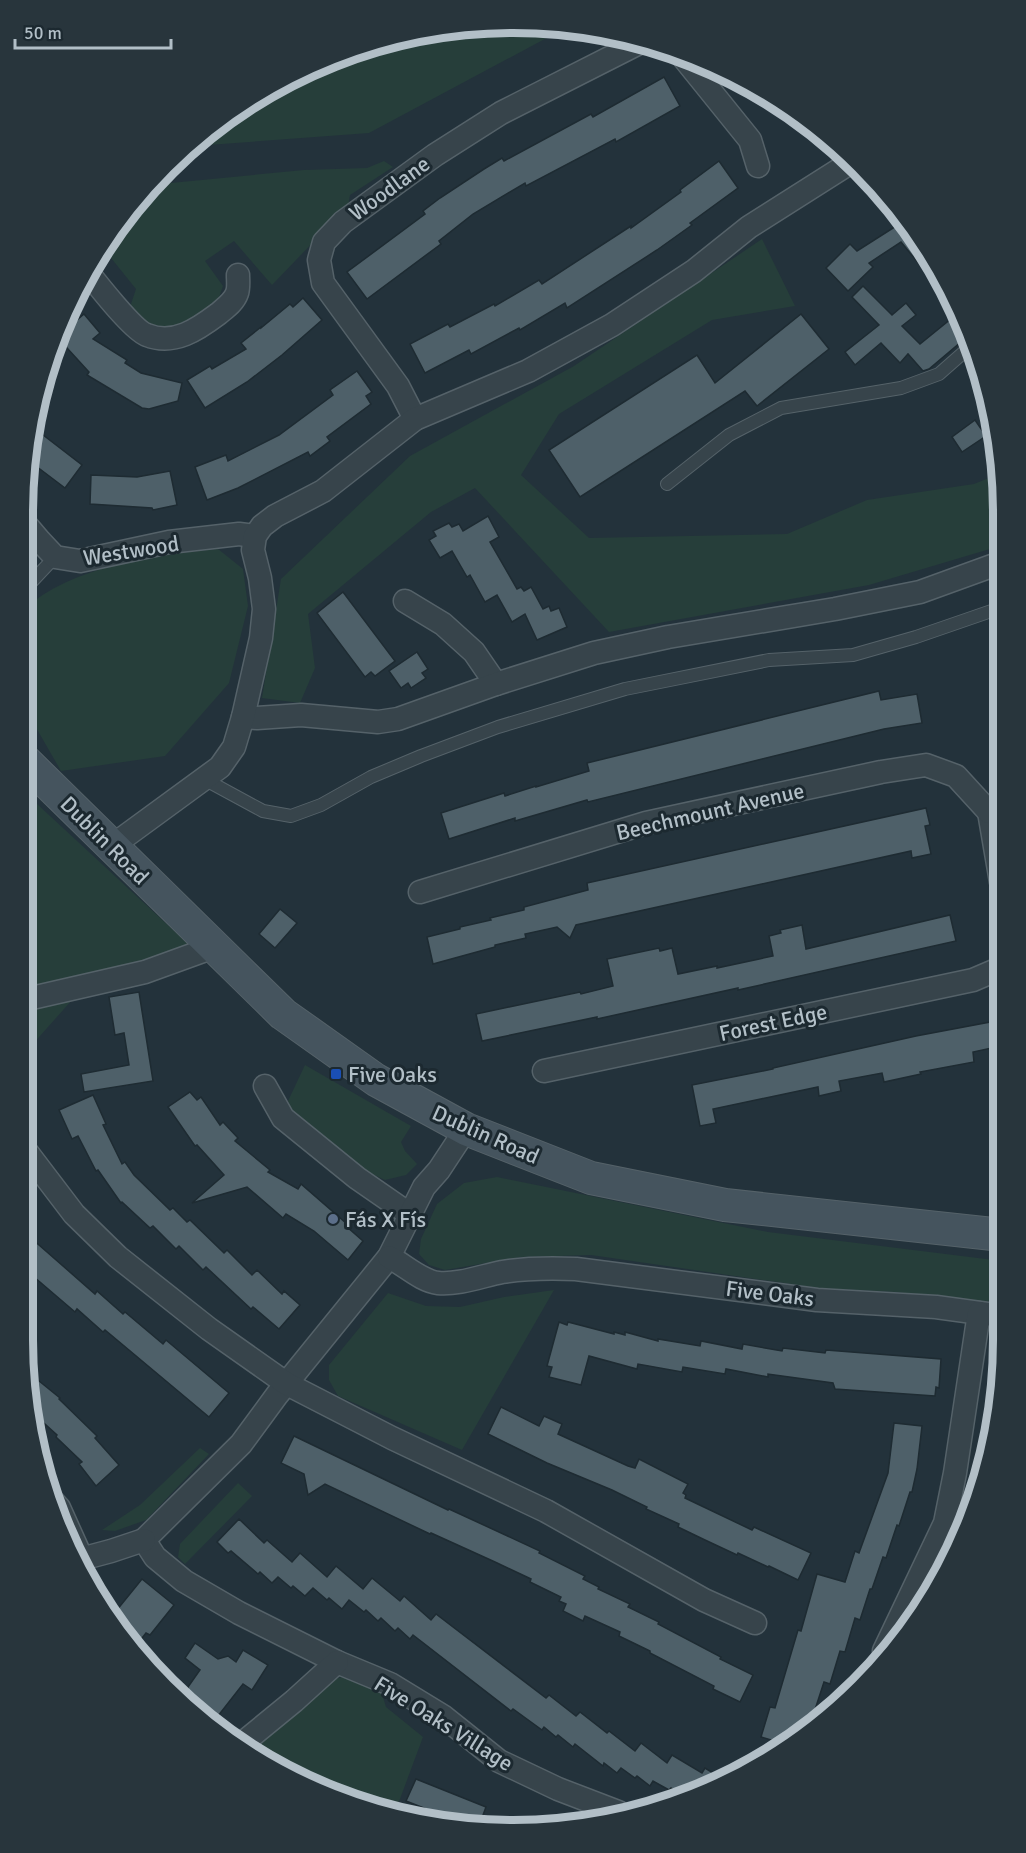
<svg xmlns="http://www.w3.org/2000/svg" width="1026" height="1853" font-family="Signika,sans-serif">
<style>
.green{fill:#263e3a}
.building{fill:#4e6069;stroke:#1e2b32;stroke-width:1.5}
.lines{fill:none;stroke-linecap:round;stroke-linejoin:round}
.lane-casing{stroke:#556269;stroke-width:14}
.street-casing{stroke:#556269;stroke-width:25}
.secondary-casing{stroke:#556269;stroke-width:34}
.lane{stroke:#37444b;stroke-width:12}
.street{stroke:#37444b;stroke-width:22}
.secondary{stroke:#45545e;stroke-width:32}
.transit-dot{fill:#1a4fb4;stroke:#1c2930;stroke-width:2}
.service-dot{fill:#5c6f8a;stroke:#1c2930;stroke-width:2}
.labels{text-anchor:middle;stroke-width:6;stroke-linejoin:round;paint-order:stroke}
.street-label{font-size:22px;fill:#b2bfc7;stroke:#1c2930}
.poi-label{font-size:22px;fill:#b2bfc7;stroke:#1c2930;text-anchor:start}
.rim{fill:none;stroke:#b2bfc7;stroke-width:8}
</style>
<rect width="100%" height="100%" fill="#23323b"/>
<!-- green -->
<g class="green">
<path d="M481,24L569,26L369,133L208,145L204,134L215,124L296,73L359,49L404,36Z"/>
<path d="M384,161L393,167L350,195L348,206L272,285L234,241L205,261L223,286L217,303L188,327L149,330L130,307L136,289L107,253L95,259L150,185L304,170L367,168Z"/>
<path d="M762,239L795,306L712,320L559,414L521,475L589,538L787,534L867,500L974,484L999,474L1000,546L869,585L609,632L475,488L431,512L308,614L315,668L300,703L262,698L281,579L410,456L574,366Z"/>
<path d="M23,540C32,554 31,565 23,578Z"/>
<path d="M218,549L243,569L248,606L229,683L165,756L61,771L23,705V610C71,566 155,555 218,549Z"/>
<path d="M23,791L198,953L72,1000L23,1055Z"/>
<path d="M305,1065L411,1126L401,1142L405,1151L417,1164L406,1175L385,1180L361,1169L293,1115L288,1101Z"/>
<path d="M497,1177L768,1232L1002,1261V1303L895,1292L818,1288L591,1255L521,1257L445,1270L429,1265L419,1254L421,1239L437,1204L464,1183Z"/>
<path d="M554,1290L462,1450L338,1396L329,1380V1365L388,1293L426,1306L460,1307L504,1297Z"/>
<path d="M200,1448L209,1454L146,1520L115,1531L102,1530L140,1505Z"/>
<path d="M238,1483L252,1496L185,1564L178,1557L180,1544Z"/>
<path d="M348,1676L380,1687L386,1707L423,1737L394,1815L386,1814L249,1752L334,1679Z"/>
</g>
<!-- building -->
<g class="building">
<path d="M664,77L680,106L616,142L615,139L526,186L525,183L473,214L439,241L441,244L367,299L347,272L425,214L423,211L440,198L484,169L502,158L504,161L591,114L593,117Z"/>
<path d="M719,161L738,188L690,223L692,225L657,250L567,308L565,303L520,330L519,328L471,354L469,350L425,373L410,344L448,324L450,327L494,304L495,306L539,280L542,284L631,226V228L681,192L680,190Z"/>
<path d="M904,221L922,242L940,278L934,282L901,242L869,263L873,267L848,291L826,268L850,244L857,251Z"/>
<path d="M863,286L892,315L906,303L916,315L902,326L920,344L957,314L968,336L929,369L923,371L908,354L900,363L881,343L855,365L845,352L879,325L852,297Z"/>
<path d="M303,298L322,320L282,355L247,382L205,408L187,380L210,366L212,369L246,349L241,343L261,327V328L290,304L293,307Z"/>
<path d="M69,311L77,320L84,314L100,333L93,339L127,360L125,363L141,373L182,383L178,401L149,409L142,408L87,375L89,372L57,337Z"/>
<path d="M801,314L829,349L757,406L745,391L580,497L549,450L697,355L715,383Z"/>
<path d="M357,371L372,392L366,396L371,404L327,437L330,441L310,456L308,452L238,488L207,500L195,467L226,455L228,461L279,435L333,395L330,390Z"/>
<path d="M975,420L986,436L962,452L952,437Z"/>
<path d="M34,428L82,465L65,488L28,460Z"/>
<path d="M170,471L177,505L153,510L152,508L90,504L91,475L137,477Z"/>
<path d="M488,516L499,537L490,542L517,589L521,587L524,591L531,587L543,609L549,606L551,611L559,608L567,627L537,640L525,614L512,622L497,595L485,602L470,575L467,577L452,551L440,558L429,540L436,536L433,531L449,523L452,527L459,524L463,531Z"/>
<path d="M343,592L395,661L375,676L371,672L365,677L317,613Z"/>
<path d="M417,652L428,669L422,673L426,678L411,688L408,683L401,688L389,671Z"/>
<path d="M879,691L881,700L917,694L922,723L884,729L588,802L587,800L515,821V818L449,839L441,813L504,793L505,796L536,786V787L589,771L587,763Z"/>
<path d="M926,808L930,825L925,826L931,854L912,858L911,851L576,925L570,938L557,927L525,934L526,938L495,945V947L433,964L427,937L460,929V927L491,920L490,918L524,910V907L588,890L587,883Z"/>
<path d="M280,909L297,923L275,948L259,934Z"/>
<path d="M950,915L956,941L738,990V988L597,1019V1017L482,1041L476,1014L580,992L581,994L613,986L607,959L659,948L660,951L672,948L678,974L717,966V968L773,956L769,936L781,933L780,930L802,925L806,949Z"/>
<path d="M139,992L153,1081L84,1092L81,1074L129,1065L124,1033L115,1035L109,997Z"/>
<path d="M1001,1020V1046L973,1052L974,1062L920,1072L921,1074L884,1082L882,1073L839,1081L841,1091L819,1096L818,1087L713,1109L716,1123L700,1126L692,1085L773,1069V1068L916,1036Z"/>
<path d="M190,1092L197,1100L201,1097L220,1125L223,1122L238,1138L235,1141L270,1170L268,1172L298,1189L301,1184L347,1224L346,1226L363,1241L348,1260L314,1231L286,1214L283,1218L247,1187L192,1203L224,1175L197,1145L195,1146L168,1107Z"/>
<path d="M93,1095L106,1124L103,1125L122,1164L125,1162L134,1175L170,1210L173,1208L187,1222L190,1220L224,1253L227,1250L252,1275L257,1270L282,1294L284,1291L300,1305L279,1329L253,1307L251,1309L206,1267L203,1270L179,1246L176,1249L153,1226L150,1228L122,1202L121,1203L98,1170L96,1171L78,1136L72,1139L59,1110Z"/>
<path d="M23,1231L95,1294L97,1291L123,1314L125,1312L163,1344L166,1340L229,1393L209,1417L105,1330L103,1332L77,1309L75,1312L27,1271H23Z"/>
<path d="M559,1322L567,1325L568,1322L614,1334V1332L625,1335V1332L658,1341V1339L700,1346L701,1341L742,1349L743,1344L782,1351L783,1348L825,1353L826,1350L941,1359L939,1388L936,1387L935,1396L835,1389L833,1383L768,1374V1377L726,1369L725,1374L683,1367L682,1372L638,1364L637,1369L589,1356L581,1385L549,1377L552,1367L547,1366Z"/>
<path d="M28,1372L60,1398L59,1399L97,1436L95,1438L119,1465L96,1486L79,1464L82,1462L56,1437L57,1435L35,1415Z"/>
<path d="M501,1407L539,1426L544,1416L562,1424L558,1434L628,1466L635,1468L639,1459L688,1484L683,1493L686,1495L685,1498L752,1530L754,1527L811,1553L798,1580L769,1566L768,1567L738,1553L737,1555L705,1540L678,1527L679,1524L646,1509L647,1507L612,1490L547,1463L488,1434Z"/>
<path d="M894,1423L922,1426L917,1469L912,1492H910L899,1526L897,1525L886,1558L883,1557L872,1589H870L860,1620L855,1618L845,1652L840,1651L830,1684L824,1682L810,1725L781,1743L761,1737L770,1707L775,1708L798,1630L801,1631L817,1574L845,1582L855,1551L859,1553L888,1473Z"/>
<path d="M294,1436L448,1510L449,1509L540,1551L539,1553L585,1576L583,1579L599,1587L598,1589L630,1604L628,1607L659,1622L658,1624L721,1657L720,1659L753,1675L740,1702L713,1689L714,1686L650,1653V1651L619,1636L620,1632L585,1616L583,1621L563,1611L566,1604L559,1601L561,1597L530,1582L531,1579L495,1562L431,1533L430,1534L325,1484L308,1495L304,1474L281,1463Z"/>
<path d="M239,1519L264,1543L267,1540L292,1562L300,1553L327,1577L336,1566L363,1589L372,1578L400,1601L404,1596L431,1620L436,1614L546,1698L549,1695L576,1716L580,1712L607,1733L609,1731L635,1751L641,1743L667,1763L672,1755L702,1773L705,1768L723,1779L700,1793L685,1797L671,1788L669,1790L653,1781L650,1786L637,1776L635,1778L621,1768L617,1773L604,1763L603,1766L575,1744L573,1747L558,1735L556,1737L544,1727L542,1730L513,1709L511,1711L413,1635L410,1639L398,1628L395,1631L381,1618L378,1621L366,1610L364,1612L349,1600L342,1609L329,1598L327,1600L313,1588L305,1596L293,1586L291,1588L278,1577L272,1583L260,1572L258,1574L231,1551L228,1553L217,1542Z"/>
<path d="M142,1579L174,1605L150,1635L146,1633L139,1642H128L124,1638L112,1616Z"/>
<path d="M195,1643L218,1659L228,1656L236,1662L243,1650L268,1665L252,1690L243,1684L218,1716L189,1694L188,1687L200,1670L185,1658Z"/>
<path d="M416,1779L486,1807L480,1823L432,1818L434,1812L406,1801Z"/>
</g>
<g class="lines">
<!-- lane casing -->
<g class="lane-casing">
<g id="lane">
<path d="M667,484L729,435L781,408L901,388L939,374L972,345"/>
<path d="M23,591L55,557"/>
<path d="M204,779L263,811L291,816L321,805L371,777L421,756L498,727L625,689L769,660L853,655L916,637L1000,608"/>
</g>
</g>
<!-- street casing -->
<g class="street-casing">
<g id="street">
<path d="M679,52L750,140L758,166"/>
<path d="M87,271C97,284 134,331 147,335C174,346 198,329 218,314C225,308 234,302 237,293C239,288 238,280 238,275"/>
<path d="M415,419L398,386L323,283L319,260L324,242L343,222L435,155L501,113L641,42"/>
<path d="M23,521L40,541L55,557L80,561L169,542L239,534L255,536"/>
<path d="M405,601L443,624L474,652L496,684"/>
<path d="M243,717L257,718L301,715L378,722L398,719L496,684L594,653L668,637L835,609L920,592L1000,563"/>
<path d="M989,812L1001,882"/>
<path d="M112,846L220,767L234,747L243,717L261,638L264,609L260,578L253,550L255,536L262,526L275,516L323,491L415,419L528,371L612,325L694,271L749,227L853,161"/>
<path d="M420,892L646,823L881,772L926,765L956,776L989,812"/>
<path d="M23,1000L145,972L214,947"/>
<path d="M544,1071L973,980L1001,968"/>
<path d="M265,1086L283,1118L357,1178L409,1214"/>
<path d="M466,1129L439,1170L424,1187L389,1257L277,1395L241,1444L144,1540L155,1557L184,1581L239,1613L337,1662L390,1684L444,1717L499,1761L558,1789L618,1812"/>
<path d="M23,1147L74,1214L118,1257L209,1329L287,1384L392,1438L546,1511L704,1600L755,1623"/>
<path d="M389,1257C405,1265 421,1281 438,1283C458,1285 482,1276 502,1272C526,1268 551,1268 576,1269L817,1300L936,1307L1002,1316"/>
<path d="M48,1496L59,1508L82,1559"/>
<path d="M81,1559L111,1551L144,1540"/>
<path d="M884,1651L945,1523L955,1473L979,1313"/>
<path d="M239,1746L294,1701L337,1662"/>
</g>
</g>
<!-- secondary casing -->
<g class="secondary-casing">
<path id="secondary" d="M23,759L283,1014L376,1080L466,1129L591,1178L725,1205L1002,1235"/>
</g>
<!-- lane -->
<use href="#lane" class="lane"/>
<!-- street -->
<use href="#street" class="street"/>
<!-- secondary -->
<use href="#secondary" class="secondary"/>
</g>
<!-- markers -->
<rect class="transit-dot" x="330" y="1068" width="12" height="12" rx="3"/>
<circle class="service-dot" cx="333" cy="1219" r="6"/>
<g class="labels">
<!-- street labels -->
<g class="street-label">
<text transform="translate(389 188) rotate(-36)" y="8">Woodlane</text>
<text transform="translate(131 550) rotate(-9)" y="8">Westwood</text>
<text transform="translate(710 811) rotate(-13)" y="8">Beechmount Avenue</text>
<text transform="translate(105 840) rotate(45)" y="8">Dublin Road</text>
<text transform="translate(773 1022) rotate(-12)" y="8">Forest Edge</text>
<text transform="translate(486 1134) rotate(24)" y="8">Dublin Road</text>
<text transform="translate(770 1293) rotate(7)" y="8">Five Oaks</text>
<text transform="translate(444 1723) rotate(32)" y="8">Five Oaks Village</text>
</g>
<!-- poi labels -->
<g class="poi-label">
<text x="348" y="1082">Five Oaks</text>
<text x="345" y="1227">Fás X Fís</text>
</g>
</g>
<!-- crop -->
<path d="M0 0H1026V1853H0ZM513 33H513A480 480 0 0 1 993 513V1340A480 480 0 0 1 513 1820H513A480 480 0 0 1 33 1340V513A480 480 0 0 1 513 33Z" fill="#28353c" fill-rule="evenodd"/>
<path class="rim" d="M513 33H513A480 480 0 0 1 993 513V1340A480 480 0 0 1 513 1820H513A480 480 0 0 1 33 1340V513A480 480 0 0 1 513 33Z"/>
<!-- scale -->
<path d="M15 39v9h156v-9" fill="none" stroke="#b2bfc7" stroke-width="3"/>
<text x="24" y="39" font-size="18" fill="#b2bfc7" stroke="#1c2930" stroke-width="4.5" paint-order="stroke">50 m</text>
</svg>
